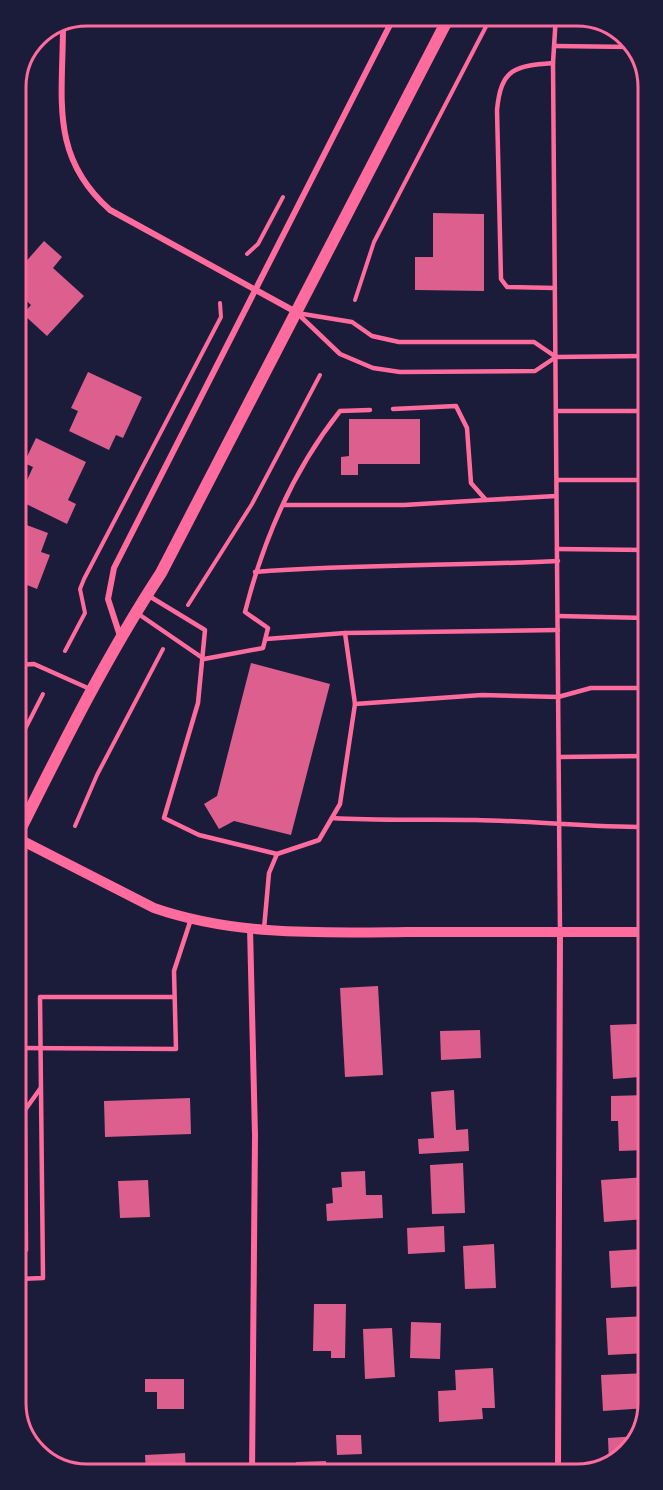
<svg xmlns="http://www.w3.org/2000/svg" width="663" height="1490" font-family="Literata,serif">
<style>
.building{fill:#dd5f8e}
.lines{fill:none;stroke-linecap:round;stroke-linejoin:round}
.path{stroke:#ff6b9d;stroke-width:4}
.service{stroke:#ff6b9d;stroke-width:4.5}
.minor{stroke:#ff6b9d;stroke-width:6}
.tertiary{stroke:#ff6b9d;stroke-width:10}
.secondary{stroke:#ff6b9d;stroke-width:12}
.rim{fill:none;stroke:#ff6b9d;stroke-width:3}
</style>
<rect width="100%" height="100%" fill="#1b1b3a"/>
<!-- building -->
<g class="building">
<path d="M433,213L484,214V291L415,290V257H433Z"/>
<path d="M16,217L24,239L16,243Z"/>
<path d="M44,241L62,257L53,268L84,296L47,336L23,314L31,305L16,291V273Z"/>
<path d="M88,372L142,397L123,438L116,435L109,450L69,431L78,411L71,408Z"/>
<path d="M349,419H420V464H358V475H341V457L349,456Z"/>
<path d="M36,438L86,462L68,500L76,504L67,524L18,500L33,467L24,463Z"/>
<path d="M16,521L48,533L41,552L50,555L37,589L17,581Z"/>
<path d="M251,663L330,684L291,835L234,821L219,829L204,804L217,796Z"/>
<path d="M378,986L383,1075L345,1077L340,988Z"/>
<path d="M637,1024L640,1077L613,1079L610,1025Z"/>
<path d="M480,1030L481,1058L441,1060L440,1031Z"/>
<path d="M454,1090L456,1130L468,1129L469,1151L419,1154L418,1139L434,1138L431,1092Z"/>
<path d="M647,1095V1150L619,1151L618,1121H611V1096Z"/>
<path d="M190,1098L191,1134L105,1137L104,1101Z"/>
<path d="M463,1163L465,1213L432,1214L430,1165Z"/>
<path d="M365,1171L366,1195H382L383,1218L327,1221L326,1204L333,1203L332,1188L342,1187L341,1172Z"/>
<path d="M647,1177V1219L604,1222L601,1180Z"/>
<path d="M148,1180L150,1217L120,1218L118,1181Z"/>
<path d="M444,1226L445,1252L408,1254L407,1228Z"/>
<path d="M494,1244L496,1288L465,1289L463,1246Z"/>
<path d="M643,1249L645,1286L611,1288L609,1251Z"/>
<path d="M314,1304H346L345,1358H331V1351H313Z"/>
<path d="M648,1316V1353L608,1355L606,1318Z"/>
<path d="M411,1322L441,1323L440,1359L410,1358Z"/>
<path d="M392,1328L395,1377L365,1379L363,1329Z"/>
<path d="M493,1368L495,1408H482L483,1419L439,1422L438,1391L456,1390L455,1370Z"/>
<path d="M648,1373L647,1408L603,1411L601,1375Z"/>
<path d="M145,1379H184V1409H157V1392H145Z"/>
<path d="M336,1435H361L362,1454L337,1455Z"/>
<path d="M638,1436L636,1443L609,1464L608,1438Z"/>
<path d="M185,1453L186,1474H146L145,1455Z"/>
<path d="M326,1461L327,1473H296V1462Z"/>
</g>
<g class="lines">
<!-- path -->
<g class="path">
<path d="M247,254L258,244L283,197"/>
<path d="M355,300L374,242L492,15"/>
<path d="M188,605L252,504L320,375"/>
<path d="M65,651L85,613L80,589L84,579L221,317L220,303"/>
<path d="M17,745L43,694"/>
<path d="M75,826L97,775L163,649"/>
<path d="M18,930L25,919"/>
</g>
<!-- service -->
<g class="service">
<path d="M556,15L553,63L560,932"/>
<path d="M554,46L632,47"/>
<path d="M553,63C515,66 501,68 497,110L501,279L507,287L555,288"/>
<path d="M297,313L340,354L373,368L400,372L535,371L556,357L645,356"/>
<path d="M297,313L352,322L372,336L399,342H534L556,357"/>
<path d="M393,409L456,406L467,428L471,483L486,500L556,496"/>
<path d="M556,411H645"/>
<path d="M557,480H645"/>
<path d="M284,505H404L486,500"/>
<path d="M557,549L646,550"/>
<path d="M255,572C355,564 457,566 558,561"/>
<path d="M149,596L205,630L198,703L164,818L199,835L277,854L319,840L340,804L355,704L345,633L266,639"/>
<path d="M137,613L204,659L263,648L268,628L245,612C263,541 294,469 340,411L370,410"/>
<path d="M558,616L646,618"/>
<path d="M345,633L558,630"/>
<path d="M17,665L34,664L90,689"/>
<path d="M355,704L482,695L558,697L591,688H646"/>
<path d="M559,757L646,756"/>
<path d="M332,818C380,821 427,819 475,820C533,821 589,827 646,827"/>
<path d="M264,929L269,873L277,854"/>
<path d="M18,1048L176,1049L174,971L191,919"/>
<path d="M18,1254L26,1250L25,1110L40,1089"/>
<path d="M19,1279L43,1278L40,997H173"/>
</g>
<!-- minor -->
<g class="minor">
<path d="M63,25C63,99 49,156 110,210L296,312"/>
<path d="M120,636L108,599L114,568L395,15"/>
<path d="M250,928L255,1135L252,1474"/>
<path d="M558,1471L560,932"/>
</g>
<!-- tertiary -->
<path class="tertiary" d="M17,838L154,908C235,936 321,933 406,932C486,932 566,932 647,932"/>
<!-- secondary -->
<path class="secondary" d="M17,836C62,746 106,657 161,573L450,15"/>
</g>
<!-- crop -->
<path d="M0 0H663V1490H0ZM87 26H577A61 61 0 0 1 638 87V1403A61 61 0 0 1 577 1464H87A61 61 0 0 1 26 1403V87A61 61 0 0 1 87 26Z" fill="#1b1b3a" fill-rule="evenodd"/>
<path class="rim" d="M87 26H577A61 61 0 0 1 638 87V1403A61 61 0 0 1 577 1464H87A61 61 0 0 1 26 1403V87A61 61 0 0 1 87 26Z"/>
</svg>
